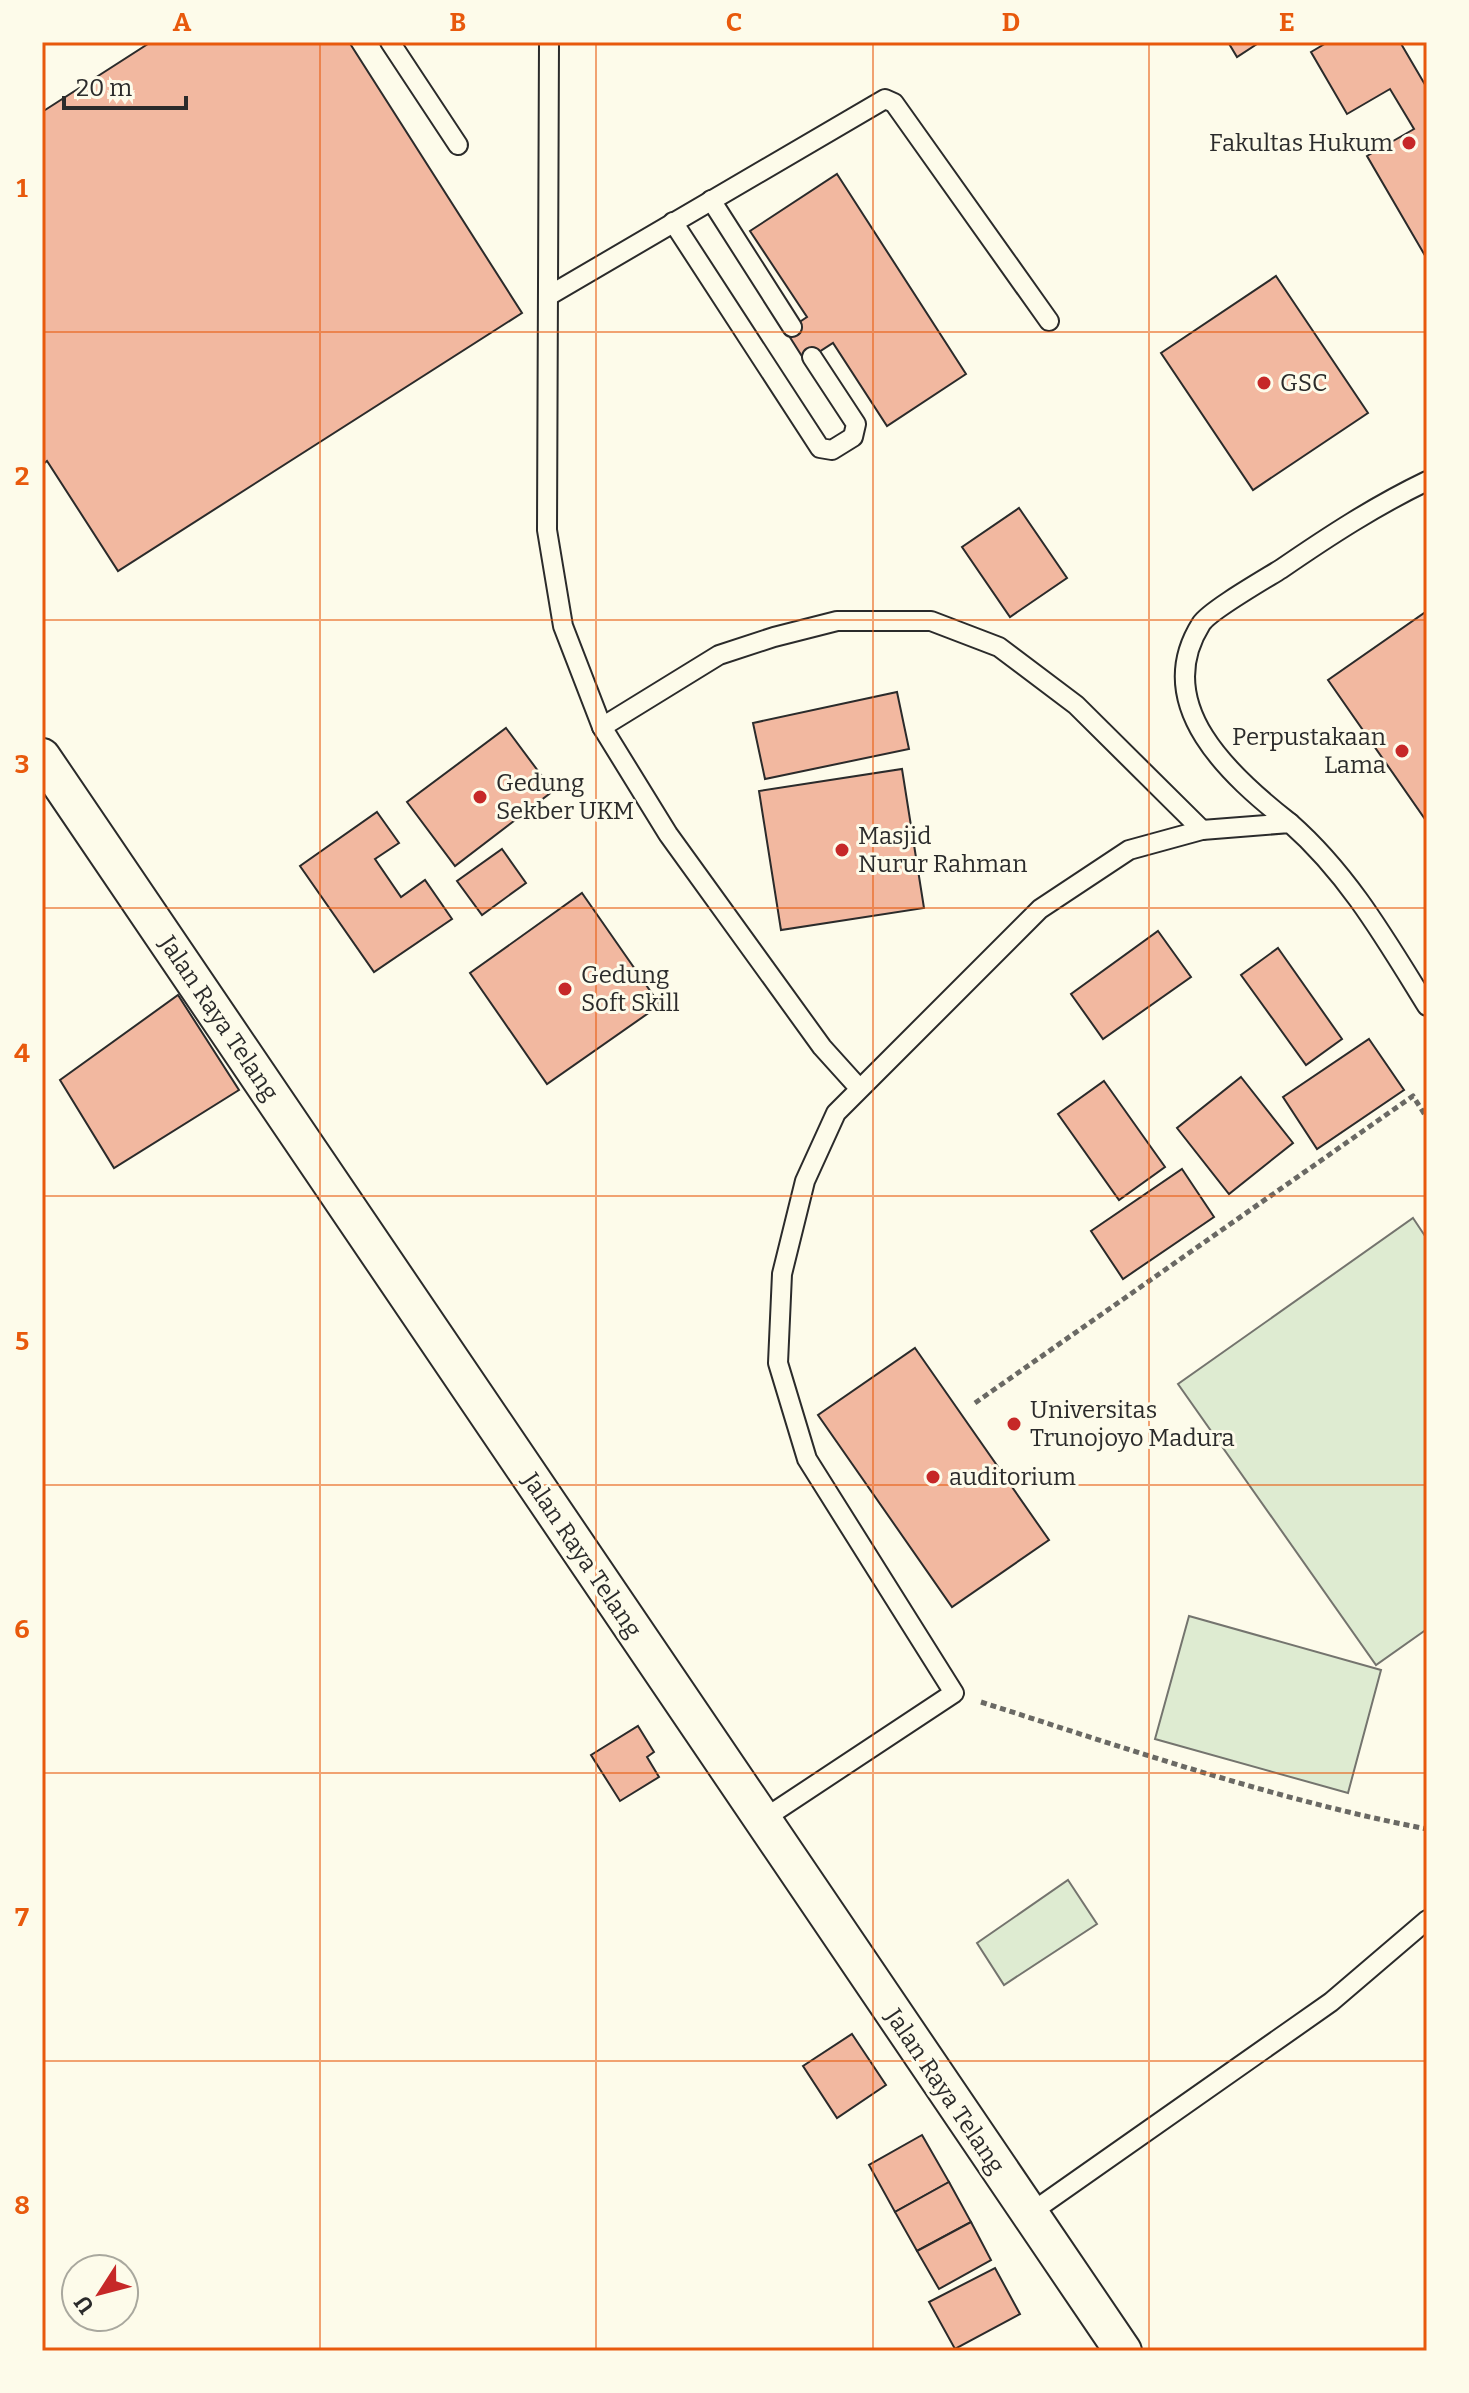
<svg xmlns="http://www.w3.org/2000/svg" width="1469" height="2393" font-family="Bitter,serif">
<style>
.green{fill:#deebd1;stroke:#74746e;stroke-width:2}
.building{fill:#f2b8a0;stroke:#2b2b2b;stroke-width:2}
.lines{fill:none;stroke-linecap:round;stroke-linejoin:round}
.service-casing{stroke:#2b2b2b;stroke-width:22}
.minor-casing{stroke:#2b2b2b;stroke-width:40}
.path{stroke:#6a6964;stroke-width:5;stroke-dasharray:6 4;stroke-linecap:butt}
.service{stroke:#fdfbea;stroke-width:18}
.minor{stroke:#fdfbea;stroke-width:36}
.grid{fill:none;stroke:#e8590c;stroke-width:2;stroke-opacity:0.55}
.poi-dot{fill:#c62828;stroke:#fdfbea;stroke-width:3}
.labels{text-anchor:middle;stroke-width:6;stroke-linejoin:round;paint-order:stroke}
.poi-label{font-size:24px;fill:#2b2b2b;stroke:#fdfbea;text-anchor:start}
.street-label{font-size:24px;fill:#2b2b2b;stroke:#fdfbea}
.neatline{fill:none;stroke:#e8590c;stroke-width:3}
.grid-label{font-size:26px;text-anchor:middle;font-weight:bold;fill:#e8590c}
</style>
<rect width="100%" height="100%" fill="#fdfbea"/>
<!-- green -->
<g class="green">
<path d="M1413,1218L1427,1239V1629L1376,1665L1178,1384Z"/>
<path d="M1189,1616L1381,1670L1348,1793L1155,1739Z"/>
<path d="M1068,1880L1097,1924L1004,1985L977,1943Z"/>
</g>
<!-- building -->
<g class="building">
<path d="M151,42H349L522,313L118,571L47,461L42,465V112Z"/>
<path d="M1228,42H1260L1237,57Z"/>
<path d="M1328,42H1400L1427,88V259L1367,156L1414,129L1390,89L1347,114L1311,52Z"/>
<path d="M837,174L966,374L887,426L833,343L805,361L786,331L807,317L750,231Z"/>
<path d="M1276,276L1368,413L1253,490L1161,353Z"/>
<path d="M1019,508L1067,578L1010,617L962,547Z"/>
<path d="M1427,611V822L1328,680Z"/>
<path d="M897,692L909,749L765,779L753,723Z"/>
<path d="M506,728L553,791L455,866L407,802Z"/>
<path d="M902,769L924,908L781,930L759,791Z"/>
<path d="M377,812L399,843L375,859L401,897L425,880L452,919L374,972L300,866Z"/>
<path d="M502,849L526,883L482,915L457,881Z"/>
<path d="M582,893L660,1005L547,1084L470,973Z"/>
<path d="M1158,931L1191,977L1103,1039L1071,994Z"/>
<path d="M1278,948L1342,1039L1306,1065L1241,975Z"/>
<path d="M178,995L239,1090L114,1168L60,1080Z"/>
<path d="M1369,1039L1404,1090L1317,1149L1283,1097Z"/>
<path d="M1241,1077L1293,1143L1229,1194L1177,1128Z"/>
<path d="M1104,1081L1165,1167L1119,1200L1058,1114Z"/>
<path d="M1182,1169L1214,1217L1123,1279L1091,1231Z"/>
<path d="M915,1348L1049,1540L952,1607L818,1415Z"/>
<path d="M638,1726L654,1752L647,1757L659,1777L620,1801L591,1755Z"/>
<path d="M852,2034L886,2085L837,2118L803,2066Z"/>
<path d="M922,2135L949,2182L895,2212L869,2165Z"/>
<path d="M949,2182L971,2222L917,2251L895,2212Z"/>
<path d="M971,2222L991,2260L939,2289L917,2251Z"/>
<path d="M995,2268L1020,2314L955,2349L929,2302Z"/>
</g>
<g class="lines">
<!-- service casing -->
<g class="service-casing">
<g id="service">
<path d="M390,42L458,145"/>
<path d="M549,42L547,530L563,626L602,727L668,834L822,1047L859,1088"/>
<path d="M711,200L792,327"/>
<path d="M673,222L820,448L832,450L853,437L856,424L812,357"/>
<path d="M550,295L885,99L894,103L1049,321"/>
<path d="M602,727L719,655L774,637L837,621H931L999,647L1076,705L1202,830"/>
<path d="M1290,823C1231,777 1150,705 1201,624C1209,611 1265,579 1281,569C1329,536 1375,506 1427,481"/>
<path d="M762,1820L954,1693L807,1459L778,1363L782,1274L805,1181L836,1113L1040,909L1129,850L1202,830L1290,823C1349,875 1386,940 1427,1006"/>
<path d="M1029,2214L1331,2002L1427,1920"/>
</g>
</g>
<!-- minor casing -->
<g class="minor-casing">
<path id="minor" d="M42,757L1123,2351"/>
</g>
<!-- path -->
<g class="path">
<path d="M975,1403L1413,1096L1427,1118"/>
<path d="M981,1702C1128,1749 1276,1800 1427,1829"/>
</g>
<!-- service -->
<use href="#service" class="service"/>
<!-- minor -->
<use href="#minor" class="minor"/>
</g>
<!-- grid -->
<path class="grid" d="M320,42V2351M596,42V2351M873,42V2351M1149,42V2351M42,332H1427M42,620H1427M42,908H1427M42,1196H1427M42,1485H1427M42,1773H1427M42,2061H1427"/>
<!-- markers -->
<g class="poi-dot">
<circle cx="1409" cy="143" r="8"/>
<circle cx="1264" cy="383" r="8"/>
<circle cx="1402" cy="751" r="8"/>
<circle cx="480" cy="797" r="8"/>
<circle cx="842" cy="850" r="8"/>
<circle cx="565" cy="989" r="8"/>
<circle cx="1014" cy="1424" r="8"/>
<circle cx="933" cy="1477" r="8"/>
</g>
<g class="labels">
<!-- poi labels -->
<g class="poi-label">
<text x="1393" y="151" text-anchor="end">Fakultas Hukum</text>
<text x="1280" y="391">GSC</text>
<text x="1386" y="745" text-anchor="end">Perpustakaan<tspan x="1386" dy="28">Lama</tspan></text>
<text x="496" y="791">Gedung<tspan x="496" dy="28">Sekber UKM</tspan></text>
<text x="858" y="844">Masjid<tspan x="858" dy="28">Nurur Rahman</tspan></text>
<text x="581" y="983">Gedung<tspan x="581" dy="28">Soft Skill</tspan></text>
<text x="1030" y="1418">Universitas<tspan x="1030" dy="28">Trunojoyo Madura</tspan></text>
<text x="949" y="1485">auditorium</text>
</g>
<!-- street labels -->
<g class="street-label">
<text transform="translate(219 1018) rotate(56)" y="8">Jalan Raya Telang</text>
<text transform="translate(582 1555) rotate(56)" y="8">Jalan Raya Telang</text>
<text transform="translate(945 2091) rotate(56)" y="8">Jalan Raya Telang</text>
</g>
</g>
<!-- border -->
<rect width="1469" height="2393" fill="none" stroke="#fdfbea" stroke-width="88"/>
<!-- north arrow -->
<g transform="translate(100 2293) rotate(234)"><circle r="38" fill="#fdfbea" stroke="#a9a89e" stroke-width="2"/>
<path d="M0-6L14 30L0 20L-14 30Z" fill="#c62828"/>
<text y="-12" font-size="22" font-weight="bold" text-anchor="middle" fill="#2b2b2b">U</text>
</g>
<!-- scale -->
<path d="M64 96v12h122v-12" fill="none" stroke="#2b2b2b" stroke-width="4"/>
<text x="76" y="96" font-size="24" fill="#2b2b2b" stroke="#fdfbea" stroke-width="6" paint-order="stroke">20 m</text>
<rect x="44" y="44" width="1381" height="2305" class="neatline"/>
<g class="grid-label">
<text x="182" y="31">A</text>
<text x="458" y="31">B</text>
<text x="734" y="31">C</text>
<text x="1011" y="31">D</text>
<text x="1287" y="31">E</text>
<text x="22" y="197">1</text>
<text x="22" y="485">2</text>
<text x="22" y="773">3</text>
<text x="22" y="1062">4</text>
<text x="22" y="1350">5</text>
<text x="22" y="1638">6</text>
<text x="22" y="1926">7</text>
<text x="22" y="2214">8</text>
</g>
</svg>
